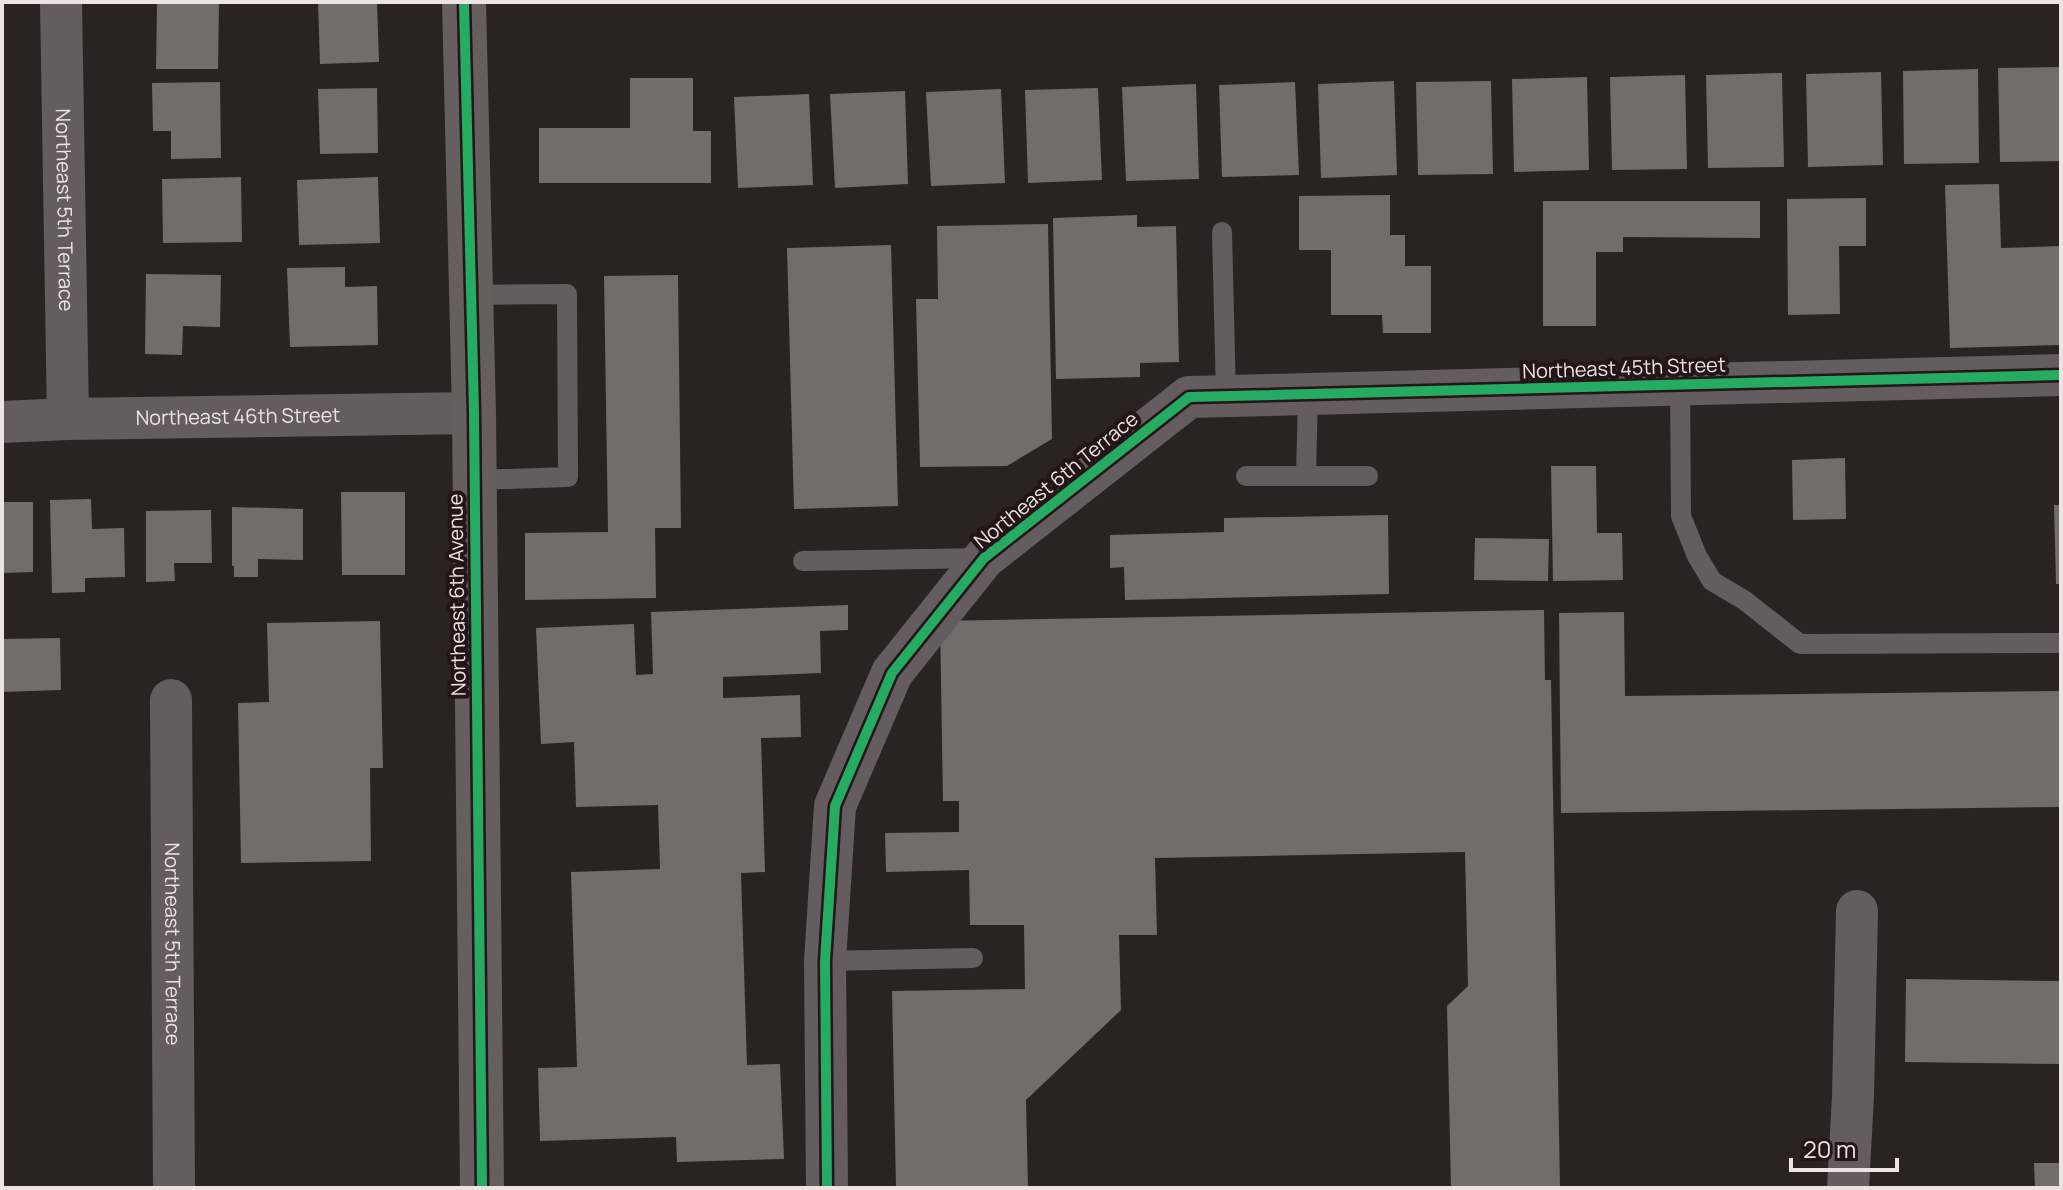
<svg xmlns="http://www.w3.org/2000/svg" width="2063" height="1190" font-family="Manrope,sans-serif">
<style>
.building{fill:#736c6d}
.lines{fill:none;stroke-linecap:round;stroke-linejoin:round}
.lane{stroke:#645c5e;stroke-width:20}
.street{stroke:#645c5e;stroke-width:42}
.secondary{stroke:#675e60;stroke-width:44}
.cycleway-casing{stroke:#231518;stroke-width:15}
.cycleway{stroke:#26ab63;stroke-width:10}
.labels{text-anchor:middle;stroke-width:8;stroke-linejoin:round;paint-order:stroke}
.street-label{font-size:20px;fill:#ede3e5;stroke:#231518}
</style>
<rect width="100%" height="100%" fill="#2a2223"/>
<!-- building -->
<g class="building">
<path d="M157,2H219L218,69H156Z"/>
<path d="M318,2H377L379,62L320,64Z"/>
<path d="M2061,67V161L2000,162L1998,68Z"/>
<path d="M1978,69L1979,163L1904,164L1903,71Z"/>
<path d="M1881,72L1883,165L1808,167L1806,74Z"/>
<path d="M1782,73L1784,167L1708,168L1706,75Z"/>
<path d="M1685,75L1687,169L1612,170L1610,77Z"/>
<path d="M1587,77L1589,170L1514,172L1512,79Z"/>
<path d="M630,78H693V131H711V183H539V128H630Z"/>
<path d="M1394,81L1397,175L1321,178L1318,84Z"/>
<path d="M1491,81L1493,174L1418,175L1416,82Z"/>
<path d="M220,82L221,158L171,159V131H153L152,83Z"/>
<path d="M1295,82L1299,175L1222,177L1219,85Z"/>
<path d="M1196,84L1199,179L1126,181L1122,87Z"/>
<path d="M377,88L378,153L320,154L318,89Z"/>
<path d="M1098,88L1102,180L1028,183L1025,90Z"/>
<path d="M1001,89L1005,183L931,186L926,92Z"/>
<path d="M905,91L908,184L835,188L830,94Z"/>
<path d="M809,94L813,185L738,188L734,97Z"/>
<path d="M241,177L242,242L163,243L162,179Z"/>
<path d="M378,177L380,243L299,245L297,180Z"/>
<path d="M1999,184L2001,248L2061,246V345L1950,348L1945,185Z"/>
<path d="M1390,195V235H1405V266H1431V333H1383L1382,315H1331V250H1299V196Z"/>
<path d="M1866,198V246H1839L1840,314L1788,315L1787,199Z"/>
<path d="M1543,201H1760V238L1623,237V252H1596V326H1543Z"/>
<path d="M1137,215V227L1176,226L1179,362L1140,363V377L1056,379L1053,218Z"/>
<path d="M1048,224L1052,439L1007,466L920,467L916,299H938L937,226Z"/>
<path d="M891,245L898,506L794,509L787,248Z"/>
<path d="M345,267V287L377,286L378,345L290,347L287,268Z"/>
<path d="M146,274L221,275L220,327L183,326L182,355L145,354Z"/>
<path d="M678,275L681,528H655L656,598L525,600V533L608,532L604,276Z"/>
<path d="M1845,458L1846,519L1793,520L1792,460Z"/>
<path d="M1551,466H1596L1597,533H1622L1623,580L1553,581Z"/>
<path d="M341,492H405V575H342Z"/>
<path d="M91,499L92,529L124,528L125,577L85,578V592L52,593L50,500Z"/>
<path d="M2,502H33V572L2,573Z"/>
<path d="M2054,505H2061V584H2056Z"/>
<path d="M232,507L303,509V560L258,559V577H234V566H232Z"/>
<path d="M211,510L212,563H174L175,581L146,582V511Z"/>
<path d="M1388,515L1389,594L1125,600L1124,567L1110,568V535L1224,532V518Z"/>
<path d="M1475,538L1549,539L1548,581L1474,580Z"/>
<path d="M848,605V630L820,631L821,673L723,677V698L800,695L801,737L761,738L765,872L741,873L747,1065L780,1064L784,1159L677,1162L676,1137L540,1141L538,1068L577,1067L571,872L660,869L658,805L576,807L574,742L541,744L536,628L634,624L636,675L653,674L651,612Z"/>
<path d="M1544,610L1545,680H1551L1560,1188H1451L1447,1006L1468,986L1465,852L1155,858L1157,935H1119L1121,1010L1026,1100L1028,1188H896L892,991L1025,989L1024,925H970L969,870L886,872L885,833L959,832V801H943L940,621Z"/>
<path d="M1624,612L1625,696L2061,691V807L1561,813L1559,613Z"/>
<path d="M380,621L383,768H370L371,861L241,863L238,703L269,702L267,623Z"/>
<path d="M60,638L61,690L2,692V639Z"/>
<path d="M1906,979L2061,981V1064L1905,1062Z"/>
<path d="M2034,1163H2061V1188H2035Z"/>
</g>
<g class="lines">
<!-- lane -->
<g class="lane">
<path d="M1222,232L1226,396"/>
<path d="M471,295L567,294L568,477L474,480"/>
<path d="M1680,384L1681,516L1697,556L1712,581L1744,600L1800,644L2060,643"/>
<path d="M1246,476H1306L1308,394"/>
<path d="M1306,476H1368"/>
<path d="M803,561L984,558"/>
<path d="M825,961L973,958"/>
</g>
<!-- street -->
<g class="street">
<path id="s1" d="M61,2L68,419"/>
<path id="s2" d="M2,422L68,419L474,413"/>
<path id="s3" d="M171,700L174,1188"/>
<path d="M827,1188L825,961L835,806L892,673L984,558L1189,397L2061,375"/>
<path d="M1848,1188L1853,1096L1857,911"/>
</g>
<!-- secondary -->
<path class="secondary" d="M464,2L474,413L482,1188"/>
<!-- cycleway casing -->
<g class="cycleway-casing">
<g id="cycleway">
<path d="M464,2L474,413L482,1188"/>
<path d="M827,1188L825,961L835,806L892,673L984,558L1189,397L2061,375"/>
</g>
</g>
<!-- cycleway -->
<use href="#cycleway" class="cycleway"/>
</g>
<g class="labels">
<!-- street labels -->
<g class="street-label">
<text dy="7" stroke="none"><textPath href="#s1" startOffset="208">Northeast 5th Terrace</textPath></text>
<text transform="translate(1624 368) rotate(-2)" y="7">Northeast 45th Street</text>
<text dy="7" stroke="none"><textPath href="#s2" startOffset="236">Northeast 46th Street</textPath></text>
<text transform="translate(1056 480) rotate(-39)" y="7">Northeast 6th Terrace</text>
<text transform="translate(457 595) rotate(-91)" y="7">Northeast 6th Avenue</text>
<text dy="7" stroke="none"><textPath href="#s3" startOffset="244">Northeast 5th Terrace</textPath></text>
</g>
</g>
<!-- border -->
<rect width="2063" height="1190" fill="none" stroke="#ede3e5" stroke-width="8"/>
<!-- scale -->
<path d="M1791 1158v12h106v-12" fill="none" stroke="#ede3e5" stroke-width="4"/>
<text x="1803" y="1158" font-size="24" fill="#ede3e5" stroke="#231518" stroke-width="6" paint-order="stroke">20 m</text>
</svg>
